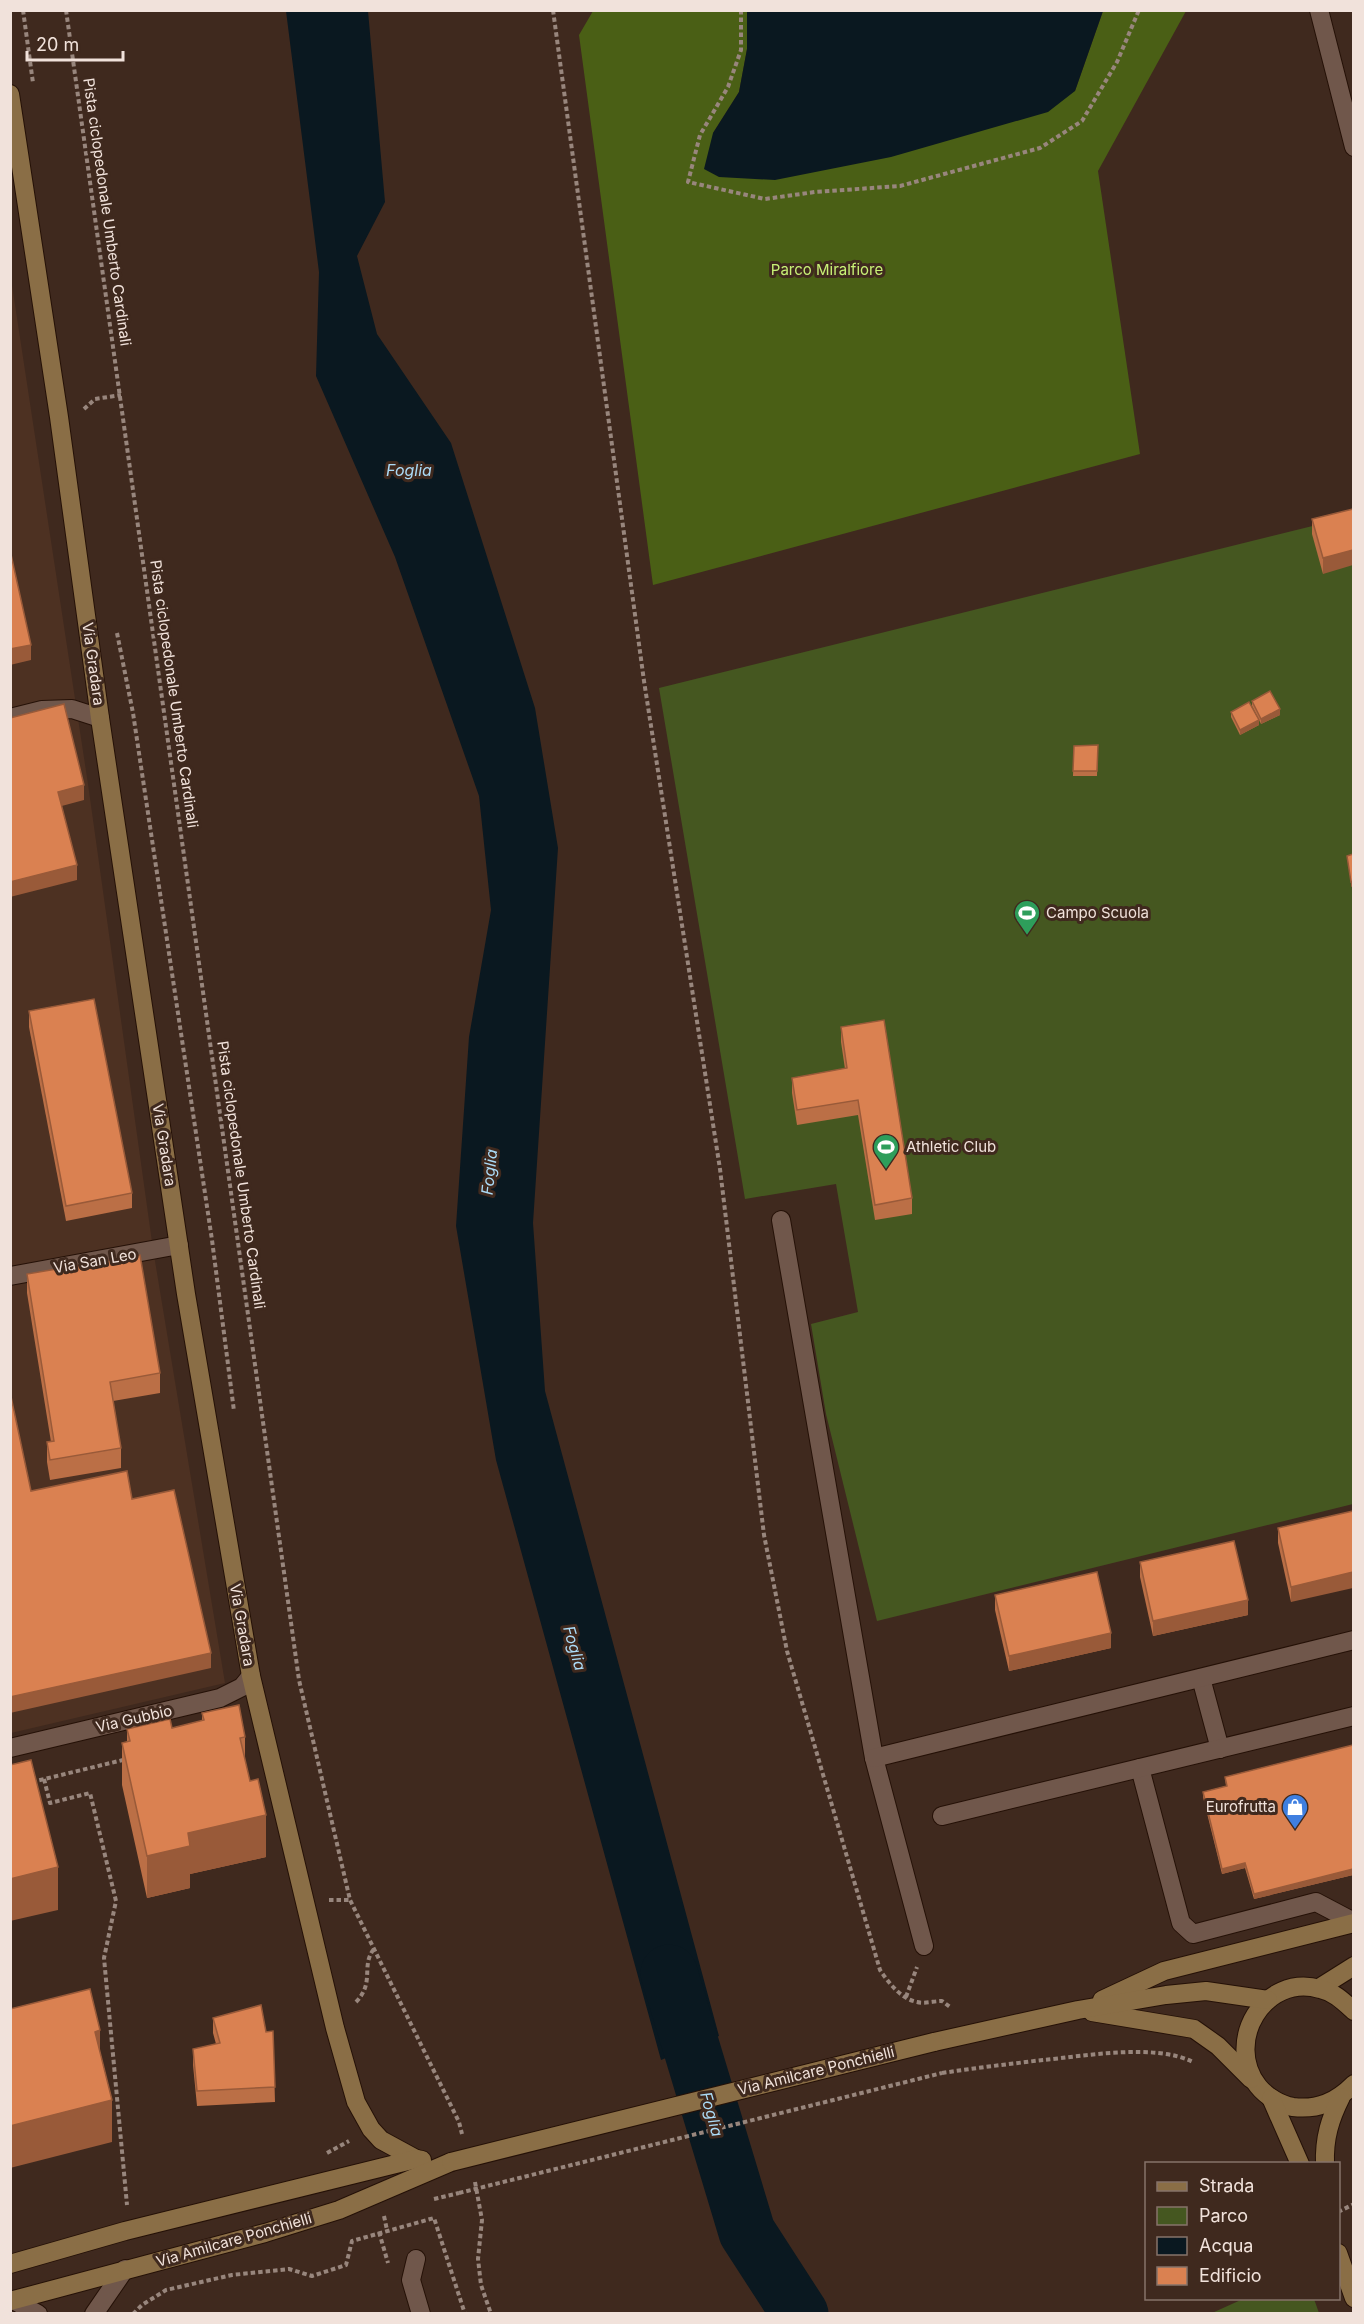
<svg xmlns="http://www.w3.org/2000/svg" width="1364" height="2324" font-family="Inter,sans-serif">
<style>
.built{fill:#4d3122}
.green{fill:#455720}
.forest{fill:#4a5f15}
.water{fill:#0a1820}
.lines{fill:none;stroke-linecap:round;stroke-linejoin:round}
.river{stroke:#0a1820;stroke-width:57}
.lane-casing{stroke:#251107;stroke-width:20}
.street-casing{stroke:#251107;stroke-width:20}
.secondary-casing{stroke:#251107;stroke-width:20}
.path{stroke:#98867d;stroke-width:4;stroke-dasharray:4.5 3;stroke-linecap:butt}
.lane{stroke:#70574b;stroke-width:18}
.street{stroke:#70574b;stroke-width:18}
.secondary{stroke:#8a6e46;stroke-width:18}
.secondary-bridge-casing{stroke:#251107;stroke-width:20;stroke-linecap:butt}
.path-bridge{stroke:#98867d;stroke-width:4;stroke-dasharray:4.5 3;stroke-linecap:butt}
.secondary-bridge{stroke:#8a6e46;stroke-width:18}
.wall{fill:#bb6f46}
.shaded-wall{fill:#995a39}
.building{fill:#da8151;stroke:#995a39;stroke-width:1.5}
.labels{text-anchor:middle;stroke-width:6;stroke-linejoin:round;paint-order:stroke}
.street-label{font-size:15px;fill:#f1e2db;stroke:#3f291e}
.park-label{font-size:15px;fill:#c8f176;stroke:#3f291e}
.poi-label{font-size:15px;fill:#f1e2db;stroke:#3f291e;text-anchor:start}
.water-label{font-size:16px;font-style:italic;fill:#abdbf7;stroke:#3f291e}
</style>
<rect width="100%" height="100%" fill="#3f291e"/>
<!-- built -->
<path class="built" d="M10,272L88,784L153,1249L225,1683L11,1733Z"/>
<!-- green -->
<g class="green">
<path d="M1353,516V1504L877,1621L826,1414L811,1324L858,1312L836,1184L745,1199L659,688Z"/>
<path d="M1243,2299H1314L1319,2313H1212Z"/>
</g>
<!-- forest -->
<path class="forest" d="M593,11H747V49L739,92L713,133L1075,91L1103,11H1186L1098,171L1140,454L653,585L579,35Z"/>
<!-- water -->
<g class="water">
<path d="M286,11H368L385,202L357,256L377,334L451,443L535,708L558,848L533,1223L545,1391L719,2036L661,2060L496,1460L456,1226L469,1037L491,910L479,796L395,557L316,376L319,272Z"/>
<path d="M747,11L748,10L1103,11L1075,91L1048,112L891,157L775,180L719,177L704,169L713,133L739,92L747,49Z"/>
</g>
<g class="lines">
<!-- river -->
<path class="river" d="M669,1973L747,2232L800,2314"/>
<!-- lane casing -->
<g class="lane-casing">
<g id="lane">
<path d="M1319,10L1354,147"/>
<path d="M781,1220L874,1758L924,1946"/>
<path d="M1201,1678L1220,1749"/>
<path d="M874,1758L1354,1640"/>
<path d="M1140,1768L1181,1923L1193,1934L1316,1902L1354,1922"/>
<path d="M942,1816L1354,1716"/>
</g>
</g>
<!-- street casing -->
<g class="street-casing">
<g id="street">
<path d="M10,718L42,710L72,709L100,718"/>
<path d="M10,1276L179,1245"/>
<path d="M10,1748L220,1698L242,1687L251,1676"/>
<path d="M416,2259L411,2280L421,2314"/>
<path d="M13,2300L38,2314"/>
<path d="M94,2314L125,2269"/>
</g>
</g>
<!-- secondary casing -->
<g class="secondary-casing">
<g id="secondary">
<path d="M10,94L59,417L100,718L186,1294L251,1676L335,2028L356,2102L371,2129L381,2140L416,2159"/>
<path d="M1319,1988L1354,1966"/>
<path d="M1102,2000L1164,1971L1354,1923"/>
<path d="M1354,2011C1343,2001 1334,1992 1320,1989C1264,1973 1224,2042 1258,2086C1266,2096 1280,2105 1293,2107C1318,2110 1336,2102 1354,2084"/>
<path d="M1092,2012L1194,2029L1218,2046L1251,2079"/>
<path d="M934,2042L1078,2010L1166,1995L1206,1991L1268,2000"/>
<path d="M1271,2098L1300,2164"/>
<path d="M1325,2164C1324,2138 1330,2119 1341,2097"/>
<path d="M1338,2253L1354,2298"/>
<path d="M10,2264L125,2231L416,2159L422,2160"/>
<path d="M10,2301L265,2233L339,2210L451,2162"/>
</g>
</g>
<!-- path -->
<g class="path">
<path d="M23,10L33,83"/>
<path d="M66,10L299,1680L350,1900L459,2122L462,2134"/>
<path d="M553,10L644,681L720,1169L764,1535L787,1651L880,1970C889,1983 901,1999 917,2002C924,2004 934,2001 942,2001L950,2007"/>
<path d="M741,10V50L728,87L700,135L688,182L765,199L815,192L900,186L1040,148L1082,121L1117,62L1139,10"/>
<path d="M84,409L95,399L121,395"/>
<path d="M117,633L133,713L212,1240L234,1411"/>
<path d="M44,1779L50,1803L90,1793L116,1901L104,1958L127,2205"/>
<path d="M32,1782L127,1759"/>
<path d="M329,1900H350"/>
<path d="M906,1997L917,1967"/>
<path d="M356,2002C375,1982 361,1968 373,1950"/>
<path d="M942,2073C975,2068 1009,2064 1043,2060C1085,2056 1155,2043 1193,2062"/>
<path d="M327,2153L349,2141"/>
<path d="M475,2182L482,2220L478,2259L481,2285L491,2314"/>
<path d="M434,2199L459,2193"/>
<path d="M1338,2212L1354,2204"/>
<path d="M384,2216L387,2230"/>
<path d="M379,2232L388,2263"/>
<path d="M133,2314L142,2305L166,2290L232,2275L289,2269L312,2276L346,2265L352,2241L434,2218L465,2314"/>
</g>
<!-- lane -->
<use href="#lane" class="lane"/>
<!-- street -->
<use href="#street" class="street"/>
<!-- secondary -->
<use href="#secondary" class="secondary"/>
<!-- secondary-bridge casing -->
<g class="secondary-bridge-casing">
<path id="secondary-bridge" d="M451,2162L934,2042"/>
</g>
<!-- path-bridge -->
<path class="path-bridge" d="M459,2193L942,2073"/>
<!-- secondary-bridge -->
<use href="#secondary-bridge" class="secondary-bridge"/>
</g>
<!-- wall -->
<g class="wall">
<path d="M1353,509L1323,574L1312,534V519Z"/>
<path d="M1252,701L1280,715L1261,724L1252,706Z"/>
<path d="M1231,712L1259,725L1240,735L1231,717Z"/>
<path d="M1098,745L1097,776H1073L1074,746Z"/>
<path d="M29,1011L132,1193V1208L66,1221L29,1027Z"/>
<path d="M841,1027L912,1198V1214L875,1220L858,1115L797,1125L792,1093V1078L845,1069L841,1042Z"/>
<path d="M27,1274L160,1373V1393L113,1401L121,1448V1468L50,1480L47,1462V1442H51L27,1293Z"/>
<path d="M1353,1511L1291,1602L1278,1543V1528Z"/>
<path d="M1140,1562L1248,1615L1153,1636L1140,1577Z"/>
<path d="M995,1595L1111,1648L1009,1671L995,1610Z"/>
<path d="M202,1713L245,1737V1761L266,1857L190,1874V1888L147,1898L122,1785V1743L127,1742V1729L172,1728L202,1721Z"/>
<path d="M1353,1745V1875L1254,1899L1245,1868L1222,1874L1203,1797V1792L1226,1786L1225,1777Z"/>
<path d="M213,2018L266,2032L273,2031L275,2102L197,2106L193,2065V2049L216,2044L213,2033Z"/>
</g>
<!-- shaded-wall -->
<g class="shaded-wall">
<path d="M1353,550V565L1323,574V558Z"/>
<path d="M31,645V660L10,665V649Z"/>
<path d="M1280,709V715L1261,724V719Z"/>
<path d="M1259,720V725L1240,735V730Z"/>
<path d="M84,785V800L58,807V792Z"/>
<path d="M77,865V880L10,897V882Z"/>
<path d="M1353,881V886L1351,887V882Z"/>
<path d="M1353,1572V1588L1291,1602V1587Z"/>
<path d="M1248,1600V1615L1153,1636V1621Z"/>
<path d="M1111,1633V1648L1009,1671V1656Z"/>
<path d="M211,1653V1668L10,1713V1697Z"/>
<path d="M266,1815V1857L190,1874V1888L147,1898V1856L188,1833Z"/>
<path d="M1245,1863V1868L1222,1874V1869Z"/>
<path d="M58,1867V1910L10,1921V1879Z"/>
<path d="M1353,1869V1875L1254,1899V1894Z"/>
<path d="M100,2030V2072L95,2032Z"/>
<path d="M112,2100V2142L10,2168V2126Z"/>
</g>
<!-- building -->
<g class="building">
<path d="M1353,509V550L1323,558L1312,519Z"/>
<path d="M10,550L31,645L10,649Z"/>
<path d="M1270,691L1280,709L1261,719L1252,701Z"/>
<path d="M1249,702L1259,720L1240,730L1231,712Z"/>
<path d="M64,704L84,785L58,792L77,865L10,882V718Z"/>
<path d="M1098,745L1097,771H1073L1074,746Z"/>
<path d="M1353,854V881L1351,882L1347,856Z"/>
<path d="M94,999L132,1193L66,1206L29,1011Z"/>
<path d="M884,1020L912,1198L875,1205L858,1100L797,1110L792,1078L847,1068L841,1027Z"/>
<path d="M140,1255L160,1373L110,1382L121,1448L50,1460L47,1442L54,1441L27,1274Z"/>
<path d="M10,1392L31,1491L127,1471L132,1499L174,1490L211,1653L10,1697Z"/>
<path d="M1353,1511V1572L1291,1587L1278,1528Z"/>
<path d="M1234,1541L1248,1600L1153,1621L1140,1562Z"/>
<path d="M1097,1572L1111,1633L1009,1656L995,1595Z"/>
<path d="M239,1705L245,1737L240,1738L250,1781L258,1779L266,1815L188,1833L190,1846L147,1856L122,1743L130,1741L127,1729L170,1719L172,1728L204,1720L202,1713Z"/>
<path d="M1353,1745V1869L1254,1894L1245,1863L1222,1869L1203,1792L1227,1786L1225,1777Z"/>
<path d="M31,1760L58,1867L10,1879V1765Z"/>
<path d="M90,1989L100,2030L95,2032L112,2100L10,2126V2009Z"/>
<path d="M261,2005L266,2032L273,2031L275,2087L197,2091L193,2049L220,2043L213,2018Z"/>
</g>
<!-- icons -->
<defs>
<g id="stadium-pin" transform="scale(1.35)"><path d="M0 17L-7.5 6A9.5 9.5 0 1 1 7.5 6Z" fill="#2e9e5b" stroke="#3f291e"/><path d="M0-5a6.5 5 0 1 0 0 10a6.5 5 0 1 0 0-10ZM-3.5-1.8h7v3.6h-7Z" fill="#fff"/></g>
<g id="shop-pin" transform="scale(1.35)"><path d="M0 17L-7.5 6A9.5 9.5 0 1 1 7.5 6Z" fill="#3f7fe0" stroke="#3f291e"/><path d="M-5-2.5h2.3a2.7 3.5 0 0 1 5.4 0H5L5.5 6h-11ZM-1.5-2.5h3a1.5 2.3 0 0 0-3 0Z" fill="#fff"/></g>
</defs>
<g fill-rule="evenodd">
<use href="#stadium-pin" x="1027" y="913"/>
<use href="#stadium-pin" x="886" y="1147"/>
<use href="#shop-pin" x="1295" y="1807"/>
</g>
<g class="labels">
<!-- street labels -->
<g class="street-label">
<text transform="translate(107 212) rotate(82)" y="5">Pista ciclopedonale Umberto Cardinali</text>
<text transform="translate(93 664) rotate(82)" y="5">Via Gradara</text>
<text transform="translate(174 694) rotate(82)" y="5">Pista ciclopedonale Umberto Cardinali</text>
<text transform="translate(164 1145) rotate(81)" y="5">Via Gradara</text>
<text transform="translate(241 1175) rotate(82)" y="5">Pista ciclopedonale Umberto Cardinali</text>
<text transform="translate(95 1261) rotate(-10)" y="5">Via San Leo</text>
<text transform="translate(242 1625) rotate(80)" y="5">Via Gradara</text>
<text transform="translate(134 1719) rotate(-13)" y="5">Via Gubbio</text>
<text transform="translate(816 2071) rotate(-14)" y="5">Via Amilcare Ponchielli</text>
<text transform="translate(234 2240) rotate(-16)" y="5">Via Amilcare Ponchielli</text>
</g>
<!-- park labels -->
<g class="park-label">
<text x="827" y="275">Parco Miralfiore</text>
</g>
<!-- poi labels -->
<g class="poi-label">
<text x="1046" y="918">Campo Scuola</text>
<text x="906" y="1152">Athletic Club</text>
<text x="1276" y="1812" text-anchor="end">Eurofrutta</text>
</g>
<!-- water labels -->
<g class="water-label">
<text x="409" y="476">Foglia</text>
<text transform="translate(489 1172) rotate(-84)" y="6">Foglia</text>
<text transform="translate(575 1648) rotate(74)" y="6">Foglia</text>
<text transform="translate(712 2114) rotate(74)" y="6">Foglia</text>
</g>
</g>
<!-- border -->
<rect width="1364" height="2324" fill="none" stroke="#f1e2db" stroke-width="24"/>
<!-- legend -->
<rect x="1145" y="2162" width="195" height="138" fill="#3f291e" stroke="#86736a" stroke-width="1.5"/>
<rect x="1157" y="2182" width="30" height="9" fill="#8a6e46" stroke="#86736a" stroke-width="1.5"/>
<text x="1199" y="2192" font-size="18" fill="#f1e2db">Strada</text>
<rect x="1157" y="2207" width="30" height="18" fill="#455720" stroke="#86736a" stroke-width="1.5"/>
<text x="1199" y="2222" font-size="18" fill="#f1e2db">Parco</text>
<rect x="1157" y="2237" width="30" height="18" fill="#0a1820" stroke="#86736a" stroke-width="1.5"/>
<text x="1199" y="2252" font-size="18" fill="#f1e2db">Acqua</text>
<rect x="1157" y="2267" width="30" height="18" fill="#da8151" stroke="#86736a" stroke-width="1.5"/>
<text x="1199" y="2282" font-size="18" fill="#f1e2db">Edificio</text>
<!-- scale -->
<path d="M27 51v9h96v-9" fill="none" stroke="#f1e2db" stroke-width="3"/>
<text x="36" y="51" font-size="18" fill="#f1e2db" stroke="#3f291e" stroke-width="4.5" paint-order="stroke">20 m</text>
</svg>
